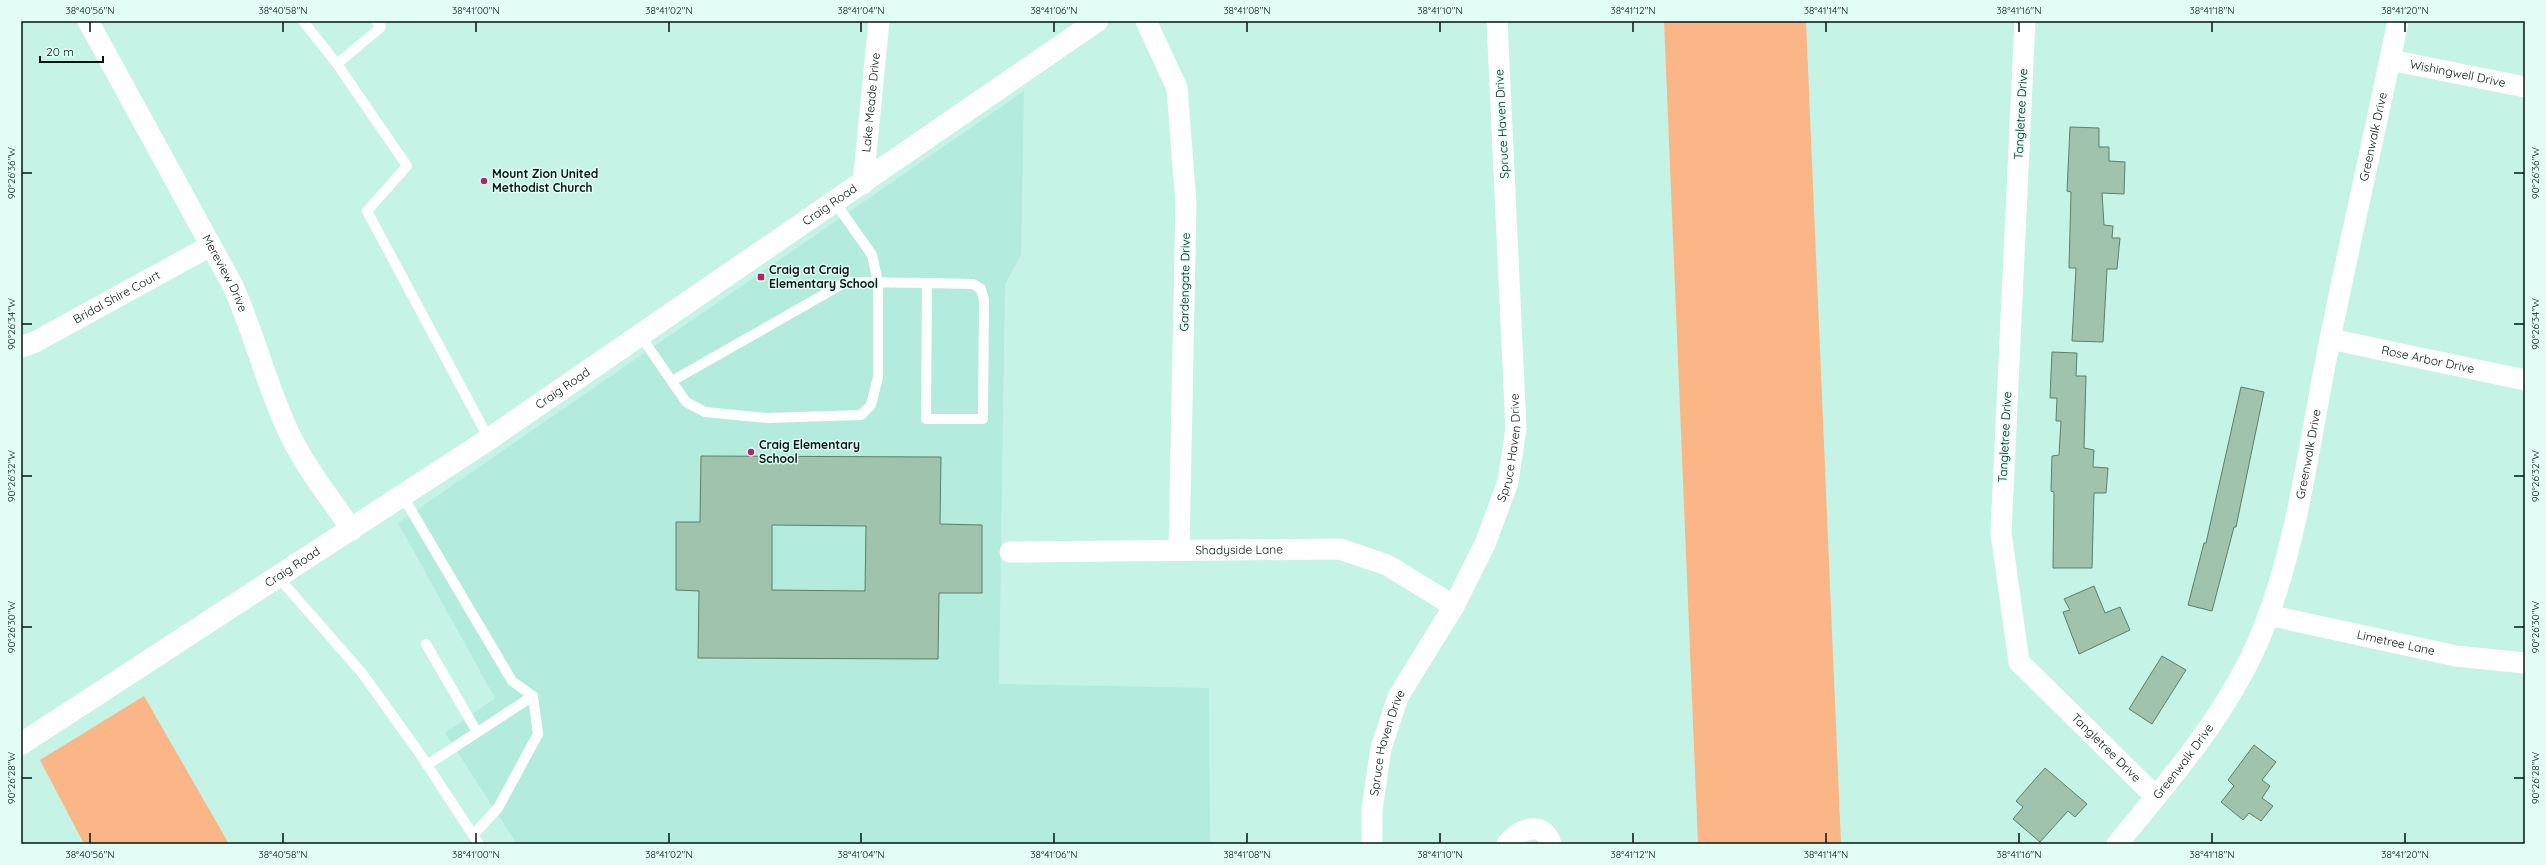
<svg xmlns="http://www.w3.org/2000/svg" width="2546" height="865" font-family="Quicksand,sans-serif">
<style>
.built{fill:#b3ecdc}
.green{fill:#fab686}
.building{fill:#9fc3ac;stroke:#5c7f69;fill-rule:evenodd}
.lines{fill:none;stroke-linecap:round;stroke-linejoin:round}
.lane{stroke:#fff;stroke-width:10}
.street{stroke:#fff;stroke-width:21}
.secondary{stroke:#fff;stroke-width:22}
.ticks{fill:none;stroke:#041511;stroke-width:1.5}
.poi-dot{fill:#af2769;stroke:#e1fdf5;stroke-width:1.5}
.labels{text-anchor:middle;stroke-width:3;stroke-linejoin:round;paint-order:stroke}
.street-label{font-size:12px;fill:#041511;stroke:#e1fdf5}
.poi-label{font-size:12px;font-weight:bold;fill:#041511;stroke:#e1fdf5;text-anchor:start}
.neatline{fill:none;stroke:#041511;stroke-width:1.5}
.ticks-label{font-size:10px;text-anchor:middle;fill:#041511}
</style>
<rect width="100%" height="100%" fill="#c5f4e7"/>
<!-- built -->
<path class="built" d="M1024,91L1021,255L1005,284L999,684L1209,688L1210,844H517L445,733L495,698L398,523Z"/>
<!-- green -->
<g class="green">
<path d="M1664,21H1806L1841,844H1698Z"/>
<path d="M144,696L229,844H84L40,760Z"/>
</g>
<!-- building -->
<g class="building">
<path d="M2070,127L2099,128V147H2109V161L2125,162L2124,194L2102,193L2104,225L2113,226L2112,238H2120L2117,269H2107L2103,342L2072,341L2076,268H2069L2071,192L2067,191Z"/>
<path d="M2052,352L2077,353L2076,376H2086L2084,448L2094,450L2093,467L2108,468L2106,493H2094L2092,568H2053L2054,492L2051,491L2052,456L2059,455L2061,421H2056L2057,398H2050Z"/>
<path d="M2241,387L2264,392L2236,527H2234L2212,611L2188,605L2204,543H2206Z"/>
<path d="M701,456L941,457L940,524L982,525V593H939L938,659L698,658L699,591L676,590V522H700ZM772,525L866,526L865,591L772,590Z"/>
<path d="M2094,586L2105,613L2120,607L2130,630L2079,654L2063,612L2070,610L2064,599Z"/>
<path d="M2162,656L2186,670L2152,724L2129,709Z"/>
<path d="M2254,745L2276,762L2262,780L2270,786L2262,798L2273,806L2261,821L2249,813L2243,820L2221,802L2234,786L2228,780Z"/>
<path d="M2045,768L2087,804L2075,817L2068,811L2040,842L2013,819L2023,807L2016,801Z"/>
</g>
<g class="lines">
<!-- lane -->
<g class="lane">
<path d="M303,21L337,64L407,166L367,211L489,439"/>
<path d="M337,64L381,27L376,21"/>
<path d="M640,335L686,402L705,412L767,418L861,415L871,405L878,377V282L872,255L834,201"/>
<path d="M672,381L846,282L927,283L926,419H983L984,300L981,289L973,284L927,283"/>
<path d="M402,495L512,681L533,696L538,734L498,808L474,834"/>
<path d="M278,577L362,673L418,751L479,844"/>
<path d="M426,644L477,732"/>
<path d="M427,765L533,696"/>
</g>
<!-- street -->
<g class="street">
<path id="s1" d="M88,21L233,286C253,331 265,379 285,424C301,462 328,495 352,530"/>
<path d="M1146,21L1177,88L1186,203L1179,550"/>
<path id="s2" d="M2025,21L2001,533L2019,662L2155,796"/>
<path id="s3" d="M2390,60L2525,87"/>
<path id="s4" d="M863,184L879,21"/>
<path id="s5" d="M2330,339L2525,380"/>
<path id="s6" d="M21,347L35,342L210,246"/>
<path id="s7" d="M1010,552L1340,549L1387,565L1454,606"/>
<path id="s8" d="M2268,615L2456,656L2525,663"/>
<path id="s9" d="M1372,844V810L1381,748L1398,697L1454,606L1485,544L1508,482L1516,429L1497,21"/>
<path d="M1507,844C1520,828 1544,820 1551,844"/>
<path id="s10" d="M2117,844C2166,785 2217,726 2251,657C2294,568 2307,456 2326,360C2348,247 2375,134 2398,21"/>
</g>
<!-- secondary -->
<path class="secondary" id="s11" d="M21,744L489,439L1097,21"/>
</g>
<!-- ticks -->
<path class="ticks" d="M90,22V32M283,22V32M476,22V32M669,22V32M861,22V32M1054,22V32M1247,22V32M1440,22V32M1633,22V32M1826,22V32M2019,22V32M2212,22V32M2405,22V32M22,173H32M2514,173H2524M22,324H32M2514,324H2524M22,476H32M2514,476H2524M22,627H32M2514,627H2524M22,778H32M2514,778H2524M90,833V843M283,833V843M476,833V843M669,833V843M861,833V843M1054,833V843M1247,833V843M1440,833V843M1633,833V843M1826,833V843M2019,833V843M2212,833V843M2405,833V843"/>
<!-- markers -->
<g class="poi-dot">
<circle cx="484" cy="181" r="4"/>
<rect x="757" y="273" width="8" height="8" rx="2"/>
<circle cx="751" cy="452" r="4"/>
</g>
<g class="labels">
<!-- street labels -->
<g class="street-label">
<text dy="4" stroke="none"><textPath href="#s3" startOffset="69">Wishingwell Drive</textPath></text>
<text dy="4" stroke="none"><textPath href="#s4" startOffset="82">Lake Meade Drive</textPath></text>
<text transform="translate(2021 114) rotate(-87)" y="4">Tangletree Drive</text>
<text transform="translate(1502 124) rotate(-93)" y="4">Spruce Haven Drive</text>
<text dy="4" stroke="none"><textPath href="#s10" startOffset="766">Greenwalk Drive</textPath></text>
<text dy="4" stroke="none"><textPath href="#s11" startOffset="972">Craig Road</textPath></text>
<text dy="4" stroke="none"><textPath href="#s1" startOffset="287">Mereview Drive</textPath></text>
<text transform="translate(1185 282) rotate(-89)" y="4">Gardengate Drive</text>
<text dy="4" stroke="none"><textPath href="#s6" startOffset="108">Bridal Shire Court</textPath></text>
<text dy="4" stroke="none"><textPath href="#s5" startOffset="100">Rose Arbor Drive</textPath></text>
<text dy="4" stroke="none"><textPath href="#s11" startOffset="648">Craig Road</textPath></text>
<text transform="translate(2005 437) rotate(-87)" y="4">Tangletree Drive</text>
<text dy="4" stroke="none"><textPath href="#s9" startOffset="427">Spruce Haven Drive</textPath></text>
<text dy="4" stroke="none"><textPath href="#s10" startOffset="442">Greenwalk Drive</textPath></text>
<text dy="4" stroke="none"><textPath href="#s7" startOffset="229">Shadyside Lane</textPath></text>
<text dy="4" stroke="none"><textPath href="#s11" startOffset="324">Craig Road</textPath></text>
<text dy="4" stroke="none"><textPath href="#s8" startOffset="131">Limetree Lane</textPath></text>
<text dy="4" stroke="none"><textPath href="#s9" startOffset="103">Spruce Haven Drive</textPath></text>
<text dy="4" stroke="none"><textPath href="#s2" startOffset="765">Tangletree Drive</textPath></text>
<text dy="4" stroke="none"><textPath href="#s10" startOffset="106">Greenwalk Drive</textPath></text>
</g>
<!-- poi labels -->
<g class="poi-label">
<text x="492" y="178">Mount Zion United<tspan x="492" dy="14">Methodist Church</tspan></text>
<text x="769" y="274">Craig at Craig<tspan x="769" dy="14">Elementary School</tspan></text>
<text x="759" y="449">Craig Elementary<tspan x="759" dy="14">School</tspan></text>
</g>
</g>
<!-- border -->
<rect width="2546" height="865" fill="none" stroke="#e1fdf5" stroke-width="44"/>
<!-- scale -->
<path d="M40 56v6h63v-6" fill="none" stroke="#041511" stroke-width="2"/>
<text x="46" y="56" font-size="12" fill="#041511" stroke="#e1fdf5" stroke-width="3" paint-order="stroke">20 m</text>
<rect x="22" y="22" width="2502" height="821" class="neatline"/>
<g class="ticks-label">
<text x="90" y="14">38°40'56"N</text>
<text x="283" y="14">38°40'58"N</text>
<text x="476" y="14">38°41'00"N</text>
<text x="669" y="14">38°41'02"N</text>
<text x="861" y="14">38°41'04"N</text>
<text x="1054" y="14">38°41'06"N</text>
<text x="1247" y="14">38°41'08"N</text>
<text x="1440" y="14">38°41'10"N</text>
<text x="1633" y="14">38°41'12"N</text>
<text x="1826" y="14">38°41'14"N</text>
<text x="2019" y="14">38°41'16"N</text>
<text x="2212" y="14">38°41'18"N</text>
<text x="2405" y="14">38°41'20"N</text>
<text transform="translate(2535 173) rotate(-90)" y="4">90°26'36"W</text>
<text transform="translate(11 173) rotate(-90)" y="4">90°26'36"W</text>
<text transform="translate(2535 324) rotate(-90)" y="4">90°26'34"W</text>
<text transform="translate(11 324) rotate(-90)" y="4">90°26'34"W</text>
<text transform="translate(2535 476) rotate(-90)" y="4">90°26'32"W</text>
<text transform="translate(11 476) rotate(-90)" y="4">90°26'32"W</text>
<text transform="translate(2535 627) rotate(-90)" y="4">90°26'30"W</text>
<text transform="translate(11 627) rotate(-90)" y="4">90°26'30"W</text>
<text transform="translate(2535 778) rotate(-90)" y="4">90°26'28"W</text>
<text transform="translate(11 778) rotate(-90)" y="4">90°26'28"W</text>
<text x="90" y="858">38°40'56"N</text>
<text x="283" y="858">38°40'58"N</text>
<text x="476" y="858">38°41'00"N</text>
<text x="669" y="858">38°41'02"N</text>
<text x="861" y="858">38°41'04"N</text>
<text x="1054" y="858">38°41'06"N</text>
<text x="1247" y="858">38°41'08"N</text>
<text x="1440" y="858">38°41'10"N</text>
<text x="1633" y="858">38°41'12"N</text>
<text x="1826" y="858">38°41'14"N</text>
<text x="2019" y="858">38°41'16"N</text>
<text x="2212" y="858">38°41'18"N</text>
<text x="2405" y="858">38°41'20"N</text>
</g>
</svg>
